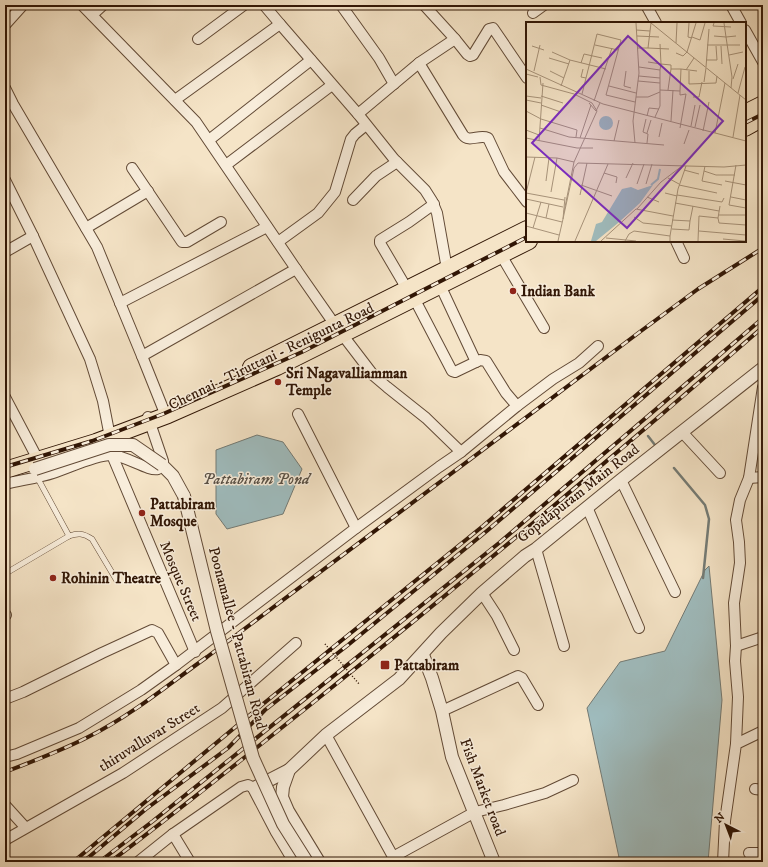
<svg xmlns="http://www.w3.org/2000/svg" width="768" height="867" font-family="'IM FELL DW Pica',serif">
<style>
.water{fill:#9fbcbe;stroke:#737a74}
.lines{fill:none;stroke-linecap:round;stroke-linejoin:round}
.stream{stroke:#737a74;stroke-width:2.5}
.service-casing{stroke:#624a36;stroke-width:6}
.minor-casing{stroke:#624a36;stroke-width:12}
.tertiary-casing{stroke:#624a36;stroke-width:14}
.trunk-casing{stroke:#311605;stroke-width:18}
.service{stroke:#f8eddb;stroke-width:5}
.minor{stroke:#f8eddb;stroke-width:10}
.tertiary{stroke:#f8eddb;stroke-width:12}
.trunk{stroke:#f5e4c7;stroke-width:16}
.rail-casing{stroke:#311605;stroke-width:4}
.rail{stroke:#f8eddb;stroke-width:2.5;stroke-dasharray:8;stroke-linecap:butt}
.tertiary-bridge-casing{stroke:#624a36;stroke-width:14;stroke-linecap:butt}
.path-bridge{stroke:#311605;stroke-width:1.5;stroke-dasharray:1 2;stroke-linecap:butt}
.tertiary-bridge{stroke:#f8eddb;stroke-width:12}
.poi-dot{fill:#8f2418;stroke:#f8eddb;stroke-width:1.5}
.labels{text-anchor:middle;stroke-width:3;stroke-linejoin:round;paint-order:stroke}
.poi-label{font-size:15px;font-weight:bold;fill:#311605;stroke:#f8eddb;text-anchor:start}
.street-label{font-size:15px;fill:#311605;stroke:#f8eddb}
.water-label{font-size:16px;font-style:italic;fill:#585046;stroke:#f8eddb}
.inset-river{fill:none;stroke:#9fbcbe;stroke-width:2}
.inset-road{fill:none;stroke:#a79279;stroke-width:1}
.view{fill:#7b2cbf;fill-opacity:0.15;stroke:#7b2cbf;stroke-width:2}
.inset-edge{fill:none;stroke:#311605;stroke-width:2}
</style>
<rect width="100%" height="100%" fill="#f5e4c7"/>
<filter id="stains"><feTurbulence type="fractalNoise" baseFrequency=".005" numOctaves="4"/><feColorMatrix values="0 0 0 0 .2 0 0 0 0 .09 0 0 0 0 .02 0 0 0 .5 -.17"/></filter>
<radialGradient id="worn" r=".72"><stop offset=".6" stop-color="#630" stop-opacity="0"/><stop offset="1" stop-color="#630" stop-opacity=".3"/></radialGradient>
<!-- water -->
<g class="water">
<path d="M257,435L283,442L302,469L283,514L227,529L216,514V450Z"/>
<path d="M709,566L722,700L708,862H620L587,708L620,662L665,651L705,570Z"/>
</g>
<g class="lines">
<!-- stream -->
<g class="stream">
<path d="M648,436L655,445"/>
<path d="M674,468L705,505L709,519L703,578"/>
</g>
<!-- service casing -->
<g class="service-casing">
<g id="service">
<path d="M37,477L69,536"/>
<path d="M8,572L69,536C78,533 83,533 92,539L117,581"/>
</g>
</g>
<!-- minor casing -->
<g class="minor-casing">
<g id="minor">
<path d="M82,5L196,122L296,269L335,325L374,376L387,387L426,418L461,452"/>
<path d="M264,5L280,24"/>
<path d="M341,5L379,58L394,84"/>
<path d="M646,5L656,23"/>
<path d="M731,5L741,23"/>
<path d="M533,13L544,5"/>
<path d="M92,15L103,5"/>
<path d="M5,25L23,5"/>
<path d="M745,30L763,62"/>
<path d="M198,39L244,5"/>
<path d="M455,39L467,54L470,56L473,55L489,29L493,28L527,78"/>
<path d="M419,63L463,135C469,143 479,134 488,138L504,172L527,202"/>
<path d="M5,88L13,104L97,247L142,356L296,269"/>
<path d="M175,100L280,24L358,114L394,159L425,190L432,201L437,213L447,269"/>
<path d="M358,114L419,63L455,39L424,5"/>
<path d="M209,140L311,60"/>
<path d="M226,165L332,85"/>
<path d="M132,168L182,242H187L221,222"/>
<path d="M5,180L33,236L90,359L103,401L110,437"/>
<path d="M353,200L376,176L397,162"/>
<path d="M86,228L148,191"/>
<path d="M676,241L684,258"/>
<path d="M278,242L318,213L335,192L351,139L355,134L366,125"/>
<path d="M5,252L33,236"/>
<path d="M501,255L544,328"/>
<path d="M440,285L476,362"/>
<path d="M407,289L380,243V240L409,222L434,204"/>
<path d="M414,298L452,371L455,372L480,360L486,361L506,393L517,406"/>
<path d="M120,303L267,227"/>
<path d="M142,356L166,416"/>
<path d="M5,397L34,452L37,460"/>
<path d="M298,414L356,528"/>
<path d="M682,432L720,473"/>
<path d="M112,455L195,652"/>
<path d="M749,478L763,477"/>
<path d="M621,480L675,592"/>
<path d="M5,484C21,480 38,478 53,473C69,468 95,455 111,455C125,455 149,472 158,469L163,463V461L148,417"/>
<path d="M587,507L639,628"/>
<path d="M536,549L564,646"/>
<path d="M482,593L497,616L514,650"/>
<path d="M5,615H6"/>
<path d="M736,646L763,637"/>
<path d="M5,699L23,692L102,653L152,630L158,633L176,665"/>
<path d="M442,711L518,676L522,678L538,705"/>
<path d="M326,735L396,862"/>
<path d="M736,744L738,697L735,661L736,646L734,603L740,563L739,542L736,520L740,500L749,478L763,387"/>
<path d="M5,757L17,754L79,728L141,690L176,665L356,528L439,467L461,452L517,406L553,379L579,363L598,346"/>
<path d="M755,789L763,790"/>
<path d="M5,805L25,827"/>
<path d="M173,834L190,862"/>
<path d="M5,840L123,773L222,708L296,643"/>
<path d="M749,853H763"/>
<path d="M393,857L475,812L504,805L545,793L573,780"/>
<path d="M138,862L173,834L241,787L248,785L254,788"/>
<path d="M723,862L725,821L736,744L763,731"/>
</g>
</g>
<!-- tertiary casing -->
<g class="tertiary-casing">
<g id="tertiary">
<path d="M162,465L173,476L184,496"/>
<path d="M423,655L432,678L442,711L452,757L494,862"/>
<path d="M289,770L254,788L277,832L295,862"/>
<path d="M319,862L288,811L282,797L283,787L289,770L326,735L399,679L441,633L482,593L525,556L536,549L621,480L763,368"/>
</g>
</g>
<!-- trunk casing -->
<g class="trunk-casing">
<g id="trunk">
<path d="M745,113L763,104"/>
<path d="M745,128L763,118"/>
<path d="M251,367L527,229"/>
<path d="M5,470L96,442L168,415L277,367L529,241"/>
</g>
</g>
<!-- service -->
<use href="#service" class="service"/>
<!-- minor -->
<use href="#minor" class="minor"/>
<!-- tertiary -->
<use href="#tertiary" class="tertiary"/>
<!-- trunk -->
<use href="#trunk" class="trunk"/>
<!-- rail casing -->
<g class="rail-casing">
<g id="rail">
<path d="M745,123L763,114"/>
<path d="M5,467L92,441L163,414L302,352L527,237"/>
<path d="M5,772C34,761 63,750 90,736C132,715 169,684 207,657L641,331L698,289L763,248"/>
<path d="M73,862L263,704L483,526L763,287"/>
<path d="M83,862L146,809L228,748L265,710L348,645L488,530L763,295"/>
<path d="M99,862L153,821L499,543L763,318"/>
<path d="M110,862C178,811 244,758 310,705C464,582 615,456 763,327"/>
</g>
</g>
<!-- rail -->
<use href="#rail" class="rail"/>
<!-- tertiary-bridge casing -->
<g class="tertiary-bridge-casing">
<g id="tertiary-bridge">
<path d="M35,469L109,445H133L162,465"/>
<path d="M184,496L217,631L253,758L283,824L307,862"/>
</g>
</g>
<!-- path-bridge -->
<path class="path-bridge" d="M325,644L359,684"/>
<!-- tertiary-bridge -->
<use href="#tertiary-bridge" class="tertiary-bridge"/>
</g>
<!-- markers -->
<g class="poi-dot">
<circle cx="513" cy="291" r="4"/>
<circle cx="278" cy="382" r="4"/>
<circle cx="142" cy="513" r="4"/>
<circle cx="53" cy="578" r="4"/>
<rect x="380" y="660" width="10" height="10" rx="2"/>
</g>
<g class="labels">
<!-- poi labels -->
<g class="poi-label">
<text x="521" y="296">Indian Bank</text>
<text x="286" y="378">Sri Nagavalliamman<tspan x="286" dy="17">Temple</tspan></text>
<text x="150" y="509">Pattabiram<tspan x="150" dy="17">Mosque</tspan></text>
<text x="61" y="583">Rohinin Theatre</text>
<text x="394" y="670">Pattabiram</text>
</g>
<!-- street labels -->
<g class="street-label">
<text transform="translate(271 356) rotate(-26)" y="5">Chennai - Tiruttani - Renigunta Road</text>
<text transform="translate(578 493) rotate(-38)" y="5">Gopalapuram Main Road</text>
<text transform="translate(181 581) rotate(67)" y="5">Mosque Street</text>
<text transform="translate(238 638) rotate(75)" y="5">Poonamallee - Pattabiram Road</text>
<text transform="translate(149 737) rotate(-32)" y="5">thiruvalluvar Street</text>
<text transform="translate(483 787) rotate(69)" y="5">Fish Market road</text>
</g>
<!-- water labels -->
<g class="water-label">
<text x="256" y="484">Pattabiram Pond</text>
</g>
</g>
<!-- overview -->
<g transform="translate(526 22)">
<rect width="220" height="220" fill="#f5e4c7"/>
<path d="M73 101a7 7 0 1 1 14 0a7 7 0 1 1-14 0ZM127,163L114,181L92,201L70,219H65L70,202L76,200L96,167L105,165L112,168Z" fill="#9fbcbe"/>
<path class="inset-river" d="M125,163L132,157L134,147"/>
<path class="inset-road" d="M125,1L220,78M163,1L162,15L166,16M188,1L187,4L205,5M198,1L200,15L210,14M110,8L124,9M111,14L133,15M188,14L200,15L206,55L205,66M166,15L174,18L179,1M150,21L151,1M69,23L92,28M181,23H214M6,24L18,28M195,24L196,42M112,26H122L125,1M122,26L143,27M26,30L44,38L80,47M150,31L157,34L161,30L170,1M203,33L217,30M23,36L43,42M180,38H191L190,24M122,40L135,42L134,22M55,41L58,32L76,36M113,45L134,48V84L129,95M180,45L183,7M0,47L77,82L220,119M57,47L55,55L60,56M155,47L171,49M134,48L135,42L145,43V47M160,48L168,36M8,49L14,23M24,49L38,56M100,49L98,64L105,66M163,49V62L190,61L191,54M0,52L12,55M113,54L134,56M14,55L15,63L48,72L66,81L71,89L48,140L38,190M207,57L212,42M112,59L134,61M178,60L180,46M35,64L44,38M83,64L110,71M134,68L154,69L155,47H145L142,68M154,69V73L160,72L154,106M212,71L219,45M56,72L71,12L95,18L80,73L109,80M0,74L15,76M15,74L37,81M110,75H122L134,70M167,75H173L176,60M0,78L15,81M68,79L86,26M63,81L70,89L74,81M15,83L35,90M0,89L15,97L51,108L50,115M121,94L123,86L133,87M120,97L117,110L122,112L121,121M145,99L147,68M165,104L169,83M169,105L174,83M14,106L43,115L138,123M0,108L13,113M177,109L183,80M121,111L125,98M189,111L199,61M133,115L136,101M207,115L214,73M0,116L51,126H67M54,116L65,83M13,119L17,61M88,119L93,98M109,121L107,99L113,51L110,1M158,122L163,108M0,135L31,136L48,140M210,143L203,183L220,186M179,144L176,159L196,163M158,148L173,152M178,149L190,153H209M78,151L91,155L90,161M100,156L107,141M142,156L153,162M20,159L23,136M199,159L220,163M111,162L118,142M120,162L126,142M55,163L86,174M153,163L191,171M25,170L31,136M0,171L38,178M0,171L9,135M139,171L151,174M54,173L61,141M151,173L196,180L198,176M121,175L133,180M205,175L220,178M0,177L37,185M149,181L193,189M111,187L135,160L156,144M0,191L36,200M193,193H220M108,195L117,201L146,204M20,196L23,182M192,196L193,201L220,203M37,197L48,146L52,141L198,145L220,143M37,197L39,175M146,198L164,199L167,184M0,204L33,213M7,206L15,180M146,207L163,208L164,199M173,209L220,213M144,214L152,167L160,144M80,216L110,219M197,217L219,219M32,219L37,197M49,219L82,142M75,219L110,187L147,194M99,219L103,212L108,209L144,214V219M172,219L173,194L192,196L194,184"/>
<path class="view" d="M102,14L197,99L101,206L6,121Z"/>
<rect width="220" height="220" class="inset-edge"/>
</g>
<!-- margin -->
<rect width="768" height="867" fill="none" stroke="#f5e4c7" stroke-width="20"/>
<rect x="6" y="6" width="756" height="855" fill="none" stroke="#311605" stroke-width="2"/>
<rect x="10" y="10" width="748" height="847" fill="none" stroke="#311605"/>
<!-- north arrow -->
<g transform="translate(726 825) rotate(318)" stroke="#f8eddb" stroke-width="3" paint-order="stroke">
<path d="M0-3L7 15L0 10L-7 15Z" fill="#311605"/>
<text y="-6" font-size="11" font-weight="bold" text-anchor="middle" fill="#311605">N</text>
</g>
<rect width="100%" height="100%" filter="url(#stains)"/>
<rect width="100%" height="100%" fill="url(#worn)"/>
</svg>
